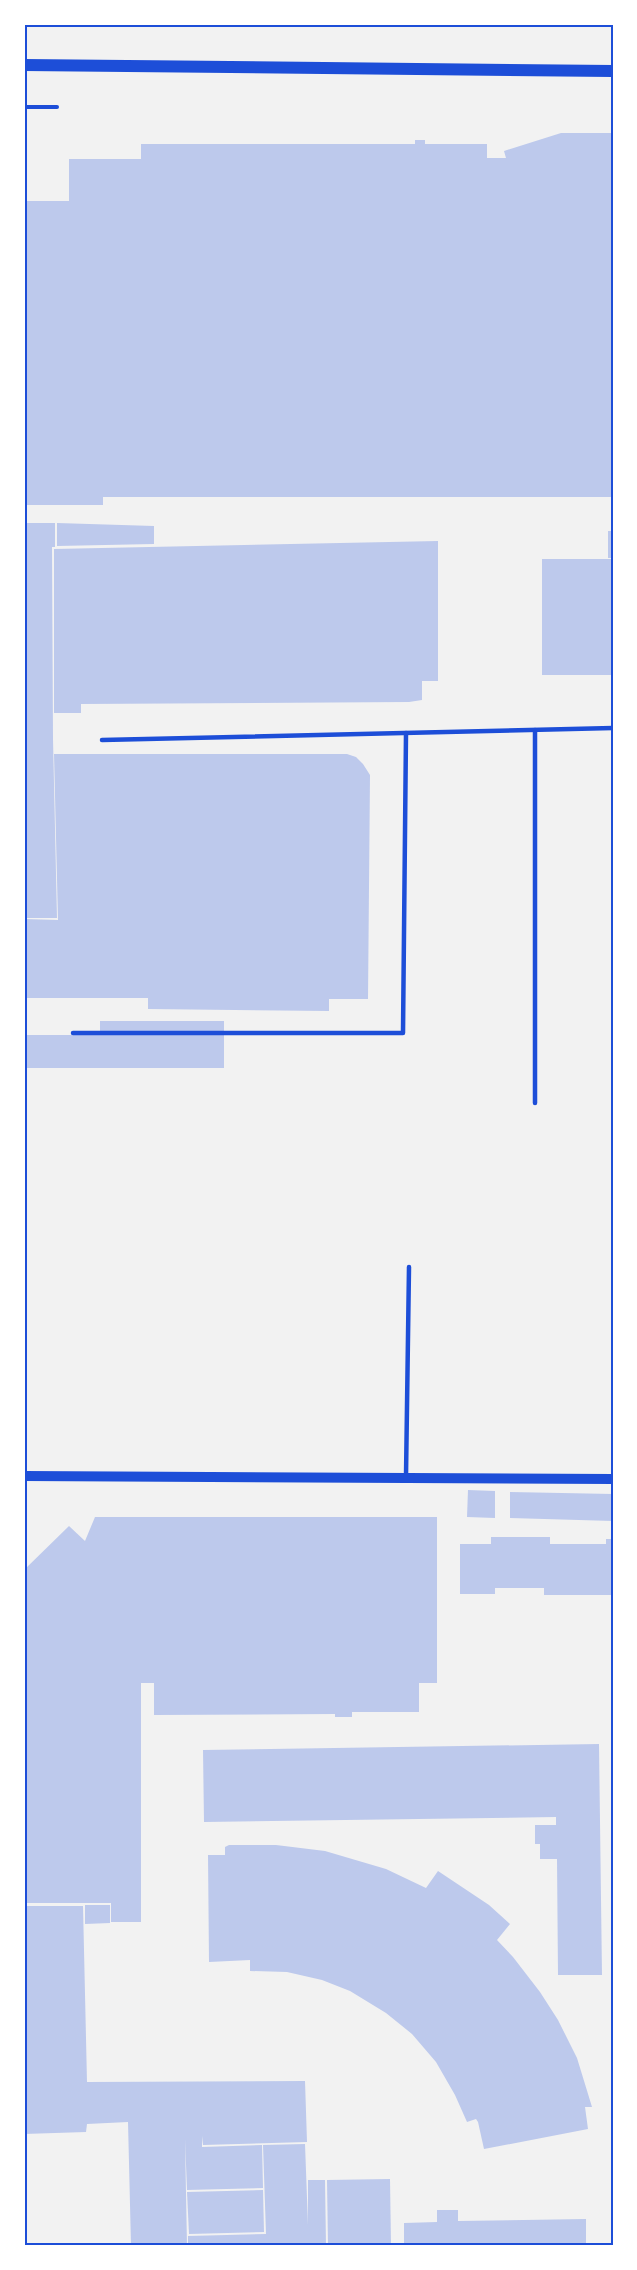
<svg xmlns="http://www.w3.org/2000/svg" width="637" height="2270" font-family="'DM Sans',sans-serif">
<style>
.building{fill:#bdc9ec}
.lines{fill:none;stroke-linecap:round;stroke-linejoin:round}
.path{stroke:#1d4ed8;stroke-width:4}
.service{stroke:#1d4ed8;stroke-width:4.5}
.tertiary{stroke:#1d4ed8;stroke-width:10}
.secondary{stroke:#1d4ed8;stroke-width:12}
.neatline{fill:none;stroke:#1d4ed8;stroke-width:2}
</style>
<rect width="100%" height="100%" fill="#f2f2f2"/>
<!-- building -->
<g class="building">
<path d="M561,133H613V497H103V505H24V201H69V159H141V144H415V140H425V144H487V158H506L504,151Z"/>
<path d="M24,523H55V547H52L53,739L57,918H24Z"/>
<path d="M57,523L154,526V544L57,546Z"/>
<rect x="608" y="531" width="5" height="27"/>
<path d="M438,541V681H422V700L409,702L81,704V713H54V549Z"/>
<rect x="542" y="559" width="71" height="116"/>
<path d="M54,754H347L356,757L363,764L370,775L368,999H329V1011L148,1009V998H24V919L58,920Z"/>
<path d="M100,1021H224V1068H24V1035H100Z"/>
<path d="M468,1490L495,1491V1518L467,1517Z"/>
<path d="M510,1492L613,1494V1521L510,1518Z"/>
<path d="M95,1517H437V1683H419V1712H352V1717H335V1714L154,1715V1683H141V1922H111V1903H24V1602H26L24,1600V1570L69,1526L85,1541Z"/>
<path d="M491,1537H550V1544H606V1539H613V1595H544V1588H495V1594H460V1544H491Z"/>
<path d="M599,1744L602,1975H558L557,1859H540V1844H535V1825H556V1817L204,1822L203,1750Z"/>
<path d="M229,1845H276L325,1851L386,1869L426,1888L438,1871L489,1905L510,1924L497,1940L513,1957L540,1992L558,2020L577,2058L592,2107H585L588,2129L484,2149L478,2122L476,2119L467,2122L455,2095L436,2062L412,2034L386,2013L350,1991L322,1980L287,1972L250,1971V1960L209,1962L208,1855H225V1847Z"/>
<path d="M85,1905H110V1923L85,1924Z"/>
<path d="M24,1906H83L87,2082L305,2081L307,2142L203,2145L202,2136V2147L262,2145L263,2188L187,2190L185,2139L187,2246H131L128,2122L87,2124L86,2132L24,2134Z"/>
<path d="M305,2144L308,2225V2180H325L326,2246H188V2236L266,2234L263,2145Z"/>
<path d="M390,2179L391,2246H328L327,2180Z"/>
<path d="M263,2190L264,2232L189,2234L187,2192Z"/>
<path d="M437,2210H458V2221L586,2219V2246H404V2223L437,2222Z"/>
</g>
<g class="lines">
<!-- path -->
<path class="path" d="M24,107H57"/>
<!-- service -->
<g class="service">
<path d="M535,730V1103"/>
<path d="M102,740L613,728"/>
<path d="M73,1033H403L406,733"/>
<path d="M406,1476L409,1267"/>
</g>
<!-- tertiary -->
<path class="tertiary" d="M24,1476L613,1479"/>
<!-- secondary -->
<path class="secondary" d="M24,65L613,71"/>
</g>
<!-- border -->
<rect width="637" height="2270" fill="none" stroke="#ffffff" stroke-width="51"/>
<rect x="26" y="26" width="586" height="2218" class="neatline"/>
</svg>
